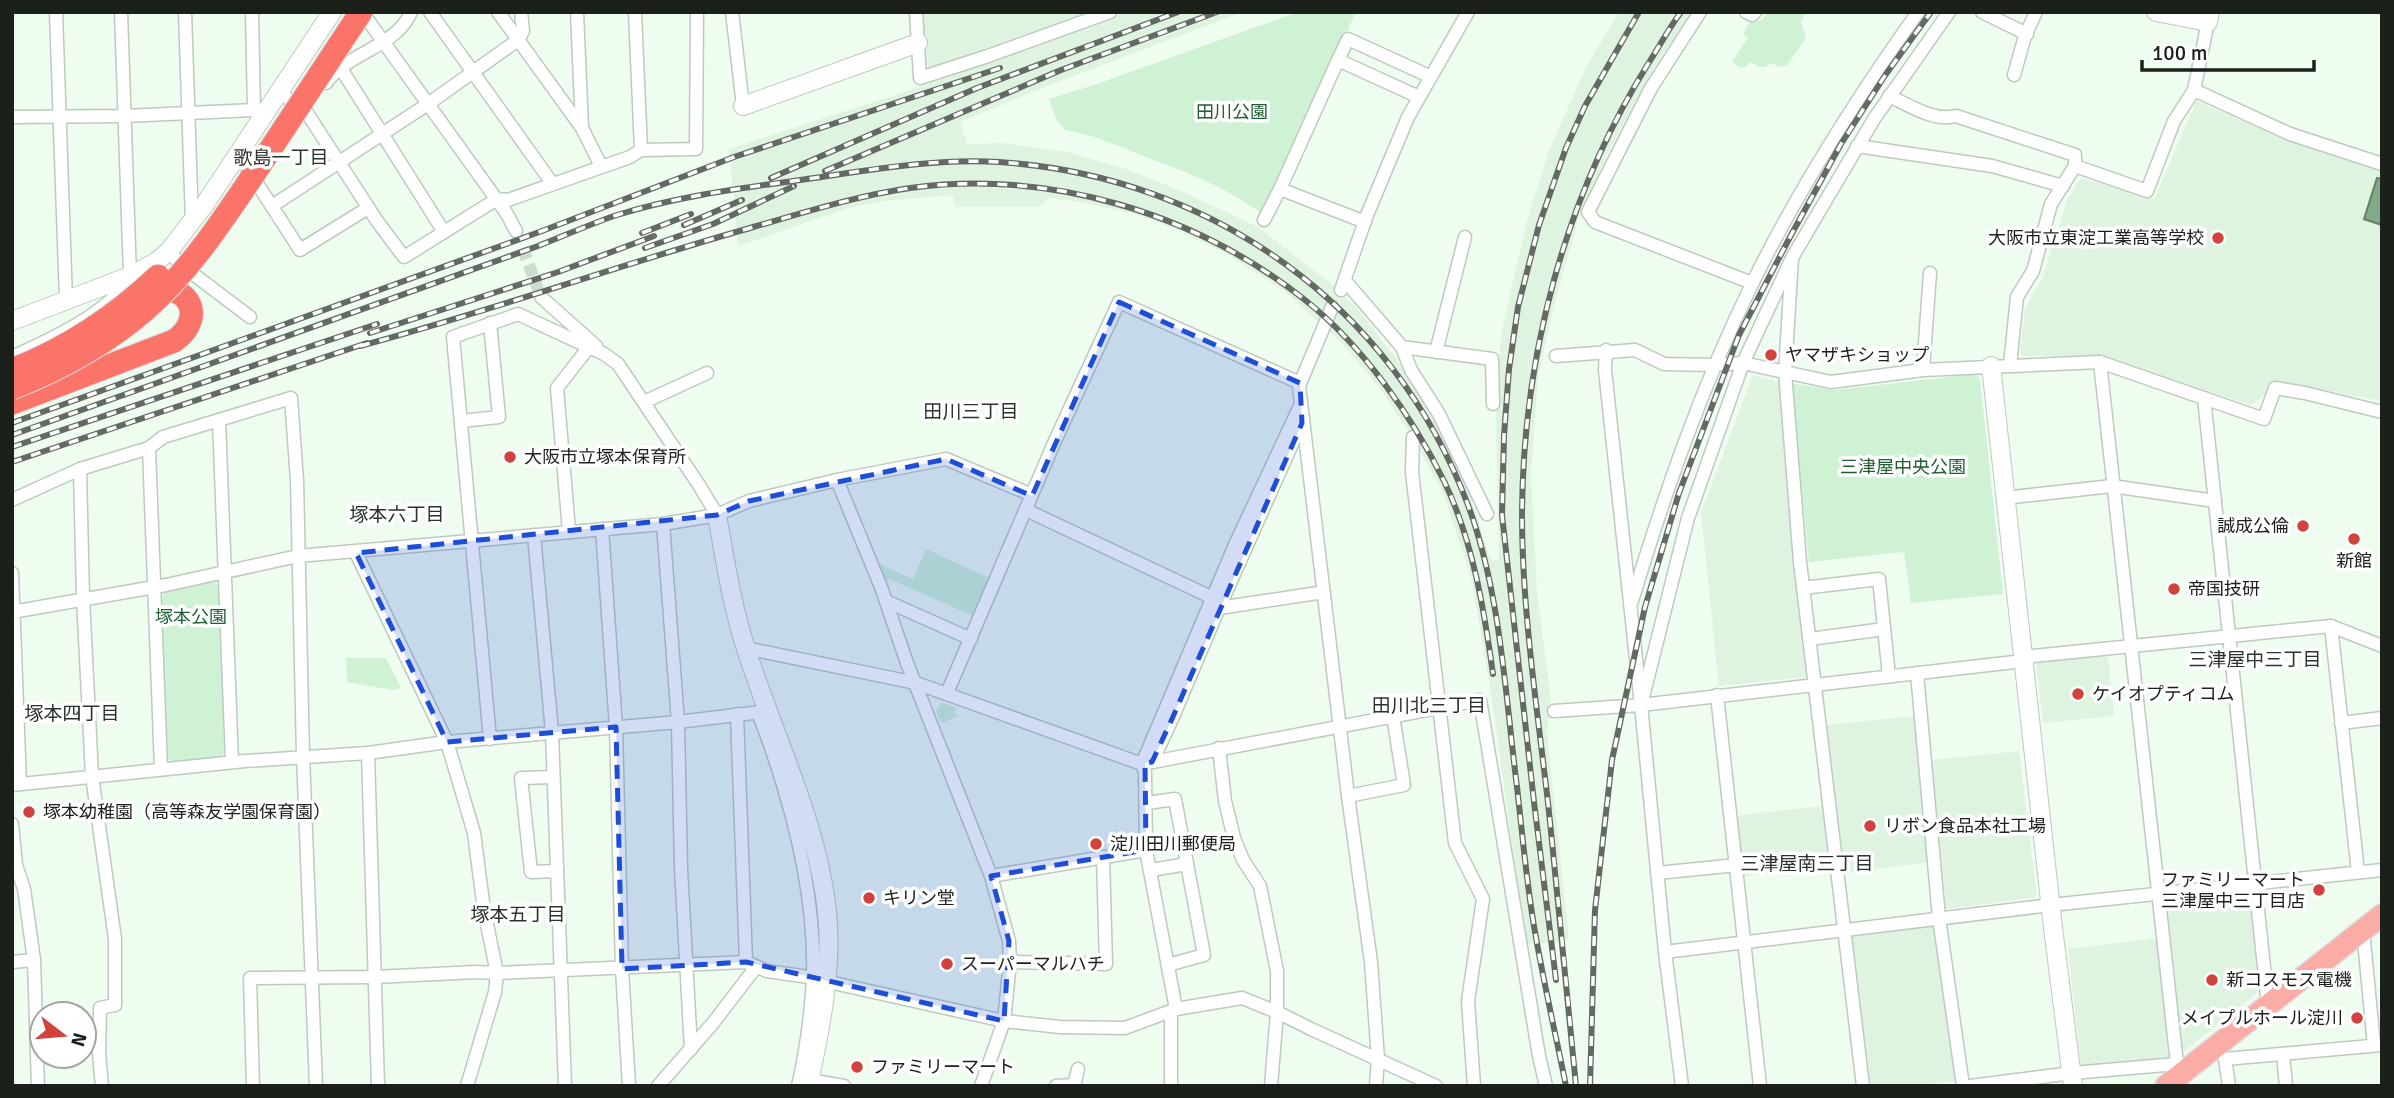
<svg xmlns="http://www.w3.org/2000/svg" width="2394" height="1098" font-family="Signika,'Noto Sans JP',sans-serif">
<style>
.built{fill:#dff3e1}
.green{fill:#d0f2d4}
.water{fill:#81aa86;stroke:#628166;stroke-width:2}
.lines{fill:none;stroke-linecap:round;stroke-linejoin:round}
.street-tunnel{stroke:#cfdbd0;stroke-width:12;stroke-dasharray:12 6;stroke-linecap:butt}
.street-casing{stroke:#bdcabe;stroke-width:15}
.secondary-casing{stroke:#bdcabe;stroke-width:20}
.primary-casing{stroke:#dbdbdb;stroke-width:24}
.highway-casing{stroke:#dbdbdb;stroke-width:25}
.street{stroke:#fff;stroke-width:12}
.secondary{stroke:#fff;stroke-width:18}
.primary{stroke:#fcaca6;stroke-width:21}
.highway{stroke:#fa746a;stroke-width:23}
.rail-casing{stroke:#636a63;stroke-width:6}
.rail{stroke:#fff;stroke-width:3.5;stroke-dasharray:10;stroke-linecap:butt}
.highway-bridge-casing{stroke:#dbdbdb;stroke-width:25;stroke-linecap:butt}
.highway-bridge{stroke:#fa746a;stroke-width:23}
.marked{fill:#1d4ed8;fill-opacity:0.2;stroke:#1d4ed8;stroke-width:5;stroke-dasharray:14 9;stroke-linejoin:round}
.poi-dot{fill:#d1423d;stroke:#fff;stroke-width:2.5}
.labels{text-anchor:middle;stroke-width:7;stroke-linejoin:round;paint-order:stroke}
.park-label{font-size:18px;fill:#215f30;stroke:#fff}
.poi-label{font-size:18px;fill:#1b201b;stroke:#fff;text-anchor:start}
.neighbourhood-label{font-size:19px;fill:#2a342b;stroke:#fff}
</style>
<rect width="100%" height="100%" fill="#effcf0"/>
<!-- built -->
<g class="built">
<path d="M923,12H1094L986,52L932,68L926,63Z"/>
<path d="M1127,12H1243L1047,86L960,122L967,144L1002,143L1067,152L1126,169L1181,191L1258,227L1330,283L1356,307L1415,383L1462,470L1491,561L1499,559L1496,418L1501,335L1527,221L1549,151L1586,67L1619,12H1692L1657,63L1610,148L1578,220L1553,309L1538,376L1531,477L1537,592L1551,701L1547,733L1569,940L1526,945L1492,699L1472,581L1443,493L1415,441L1378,386L1341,342L1283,290L1227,254L1170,227L1138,215L1081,202L1050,198L1038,207H955L953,195L883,201L849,208L738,246L729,149L923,86Z"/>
<path d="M2196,101L2281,137L2382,171V401L2281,382L2251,405L2098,356H2020L2025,309L2043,277L2067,200L2081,178L2155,198Z"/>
<path d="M1753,375L1781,382L1809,671L1805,677L1719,686L1701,513Z"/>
<path d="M2108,655L2114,716L2043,723L2036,662Z"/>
<path d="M1915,716L1930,862L1844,873L1826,725Z"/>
<path d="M2019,751L2037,897L1946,909L1932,760Z"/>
<path d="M1823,806L1830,866L1742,876L1734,816Z"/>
<path d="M2252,889L2261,990L2183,1052L2163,900Z"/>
<path d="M1935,923L1956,1081L1908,1086H1869L1850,933Z"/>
<path d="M2158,938L2173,1060L2081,1069L2068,949Z"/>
</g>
<!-- green -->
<g class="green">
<path d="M1298,12H1356L1264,214L1221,188L1185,172L1092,136L1065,130L1057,121L1049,99L1094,85Z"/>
<path d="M1767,12H1807L1801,21L1806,38L1787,65L1780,67L1770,63L1766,67H1759L1750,62L1746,67L1740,68L1732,62L1748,37L1743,34L1748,24L1763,19Z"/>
<path d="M1975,374L1980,379L2003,594L1911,603L1904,552L1809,562L1790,386L1794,384L1834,390Z"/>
<path d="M926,549L991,579L974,616L889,579L886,585L877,563L913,579Z"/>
<path d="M214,582L220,586L224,754L220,757L173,762L168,759L161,597L166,591Z"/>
<path d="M346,658H386L401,688L393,690L347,682Z"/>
<path d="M942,703L957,708L954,714L959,716L941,723L936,710Z"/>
</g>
<!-- water -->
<path class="water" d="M2377,178L2382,179V225L2364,219Z"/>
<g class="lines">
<!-- street-tunnel -->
<path class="street-tunnel" d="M516,231L541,297"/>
<!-- street casing -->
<g class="street-casing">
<g id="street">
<path d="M56,12L66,301"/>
<path d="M185,12L192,222"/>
<path d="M252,12L254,110"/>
<path d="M362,12L507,214L516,231"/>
<path d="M430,12L552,183"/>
<path d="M498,12L582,128L601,166"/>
<path d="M577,12L582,127"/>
<path d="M635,12L641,150"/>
<path d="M732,12L743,106"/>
<path d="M916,12L920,78L988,56L1110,12"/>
<path d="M1700,12L1651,88L1588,212L1595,222L1752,283"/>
<path d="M1746,12L1752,15L1755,12"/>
<path d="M1982,12L2027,34"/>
<path d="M340,67L444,232"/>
<path d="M2014,75L2025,36L2036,12"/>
<path d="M326,83C347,52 396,48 411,12"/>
<path d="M2194,90L2290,134L2382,164"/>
<path d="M279,92L307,113L377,221L404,257L497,199L508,200L630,157L641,150L696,149L697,12"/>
<path d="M1889,96C1909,105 1934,122 1956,116L2075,155V166"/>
<path d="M1419,97L1338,60L1348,39L1429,76"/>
<path d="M12,117L124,116L254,110L263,116"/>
<path d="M1857,146L1992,166L2063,186"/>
<path d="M238,154L300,250L368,208"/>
<path d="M1280,189L1338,60"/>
<path d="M272,206L428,104L518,40L523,31L521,12"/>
<path d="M1264,220L1280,189L1365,222"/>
<path d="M169,251L180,264L250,317"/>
<path d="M1792,258L1785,372L1800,562L1863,1086"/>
<path d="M1346,282L1402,347L1492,359L1493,404"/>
<path d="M1341,290L1367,215L1408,117L1468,12"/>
<path d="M541,297L596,346"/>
<path d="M1332,307L1299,386L1348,796L1371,962L1378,1059L1376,1086"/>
<path d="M1402,347L1411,370L1439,414L1487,514"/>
<path d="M1606,350L1605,370L1641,705L1665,952L1682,1086"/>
<path d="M1436,352L1465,237"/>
<path d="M1556,356L1635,350L1664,364L1715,365L1743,363L1831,382L1923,370L2100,362L2264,419L2275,388L2305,393L2382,412"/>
<path d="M12,357C48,341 112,312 130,276L121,12"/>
<path d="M2010,365L2017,297L2033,271L2051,204L2075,166L2147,191L2174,121L2194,90L2208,22"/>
<path d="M1923,370L1930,273"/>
<path d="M2204,398L2268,1005"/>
<path d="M644,402L707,373"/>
<path d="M219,420L232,762"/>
<path d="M461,421L499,417L490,323"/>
<path d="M1413,437L1412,472L1455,843L1483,899L1468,1001L1474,1086"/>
<path d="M149,448L161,769"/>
<path d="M80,469L83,598L92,776L115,939V1005L100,1008L99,1054L102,1086"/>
<path d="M837,480L881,587L907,663L991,876L1009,941L1010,962L1004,1021L981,1086"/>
<path d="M2004,498L2112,486L2215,501"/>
<path d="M12,500L80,469L149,448L163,437L291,398L297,480L303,756L316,1086"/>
<path d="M1026,510L1213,598"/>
<path d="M663,524L678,722L681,869L691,1049"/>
<path d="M602,529L616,727L622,969L629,1086"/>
<path d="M569,531L557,388L589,347"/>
<path d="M534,535L552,732L565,1086"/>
<path d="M356,553L447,742L474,833L484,910L497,973L495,992L467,1086"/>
<path d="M12,573L20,784"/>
<path d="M1803,588L1879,579L1889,676"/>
<path d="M886,601L971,639"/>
<path d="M1632,601C1665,492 1702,386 1752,284C1799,188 1856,99 1918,12"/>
<path d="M1219,608L1324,592"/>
<path d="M12,612L166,585L298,556L663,524L717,515L749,501L837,480L946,459L1032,495"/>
<path d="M2331,626L2358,872"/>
<path d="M1810,639L1884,629"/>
<path d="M745,648L916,683L1142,764L1480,700L1539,1056L1546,1086"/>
<path d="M1917,673L1939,918L1963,1086"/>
<path d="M947,693L1054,443L1119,302L1300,383"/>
<path d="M1717,695L1760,1086"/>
<path d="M1641,705L1688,518L1743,363L1792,258L1813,222L1874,119L1949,12"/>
<path d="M1554,711L1641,705L2023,661L2033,656L2331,626L2382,646"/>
<path d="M758,712C789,793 816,891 813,979C811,1015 806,1051 798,1086"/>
<path d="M737,714L746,962"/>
<path d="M2341,723L2382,718"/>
<path d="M490,739L453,337L518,314L604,354L618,364L699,485L717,515"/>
<path d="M1219,748L1225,801L1234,838L1243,860L1260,886L1277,971V1012L1271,1086"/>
<path d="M368,753L378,1086"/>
<path d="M1152,762L1172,719L1219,608L1301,424"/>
<path d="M553,777L521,778L531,872L557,871"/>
<path d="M12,785L245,761L368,753L447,742L678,722L769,711"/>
<path d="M1348,796L1404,785L1393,716"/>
<path d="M1147,803L1175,799L1204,955L1168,965"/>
<path d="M12,824L16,865L24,889L34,960L38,1086"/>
<path d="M1151,870L1187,864"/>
<path d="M1657,873L1737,865"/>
<path d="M991,876L1146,850"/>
<path d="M2363,930L2374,1045"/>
<path d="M1665,952L2051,905L2382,870"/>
<path d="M12,962L34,960"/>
<path d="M1010,962L1106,964L1103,857"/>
<path d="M1176,1009L1146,850L1145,772L1142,764L1234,547L1299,408"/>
<path d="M2283,1054L2286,1086"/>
<path d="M809,1080L844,1086"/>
<path d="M253,1086L250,978L375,977L476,972L497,973L746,962L767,971L802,976L1004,1021L1060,1027L1125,1028L1176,1009L1242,998L1277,1012L1311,1029L1436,1086"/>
<path d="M658,1086L713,1023L756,967"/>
<path d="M1056,1086L1074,1085"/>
<path d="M1074,1086L1078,1069"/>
<path d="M1171,1086V1012"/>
<path d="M1970,1086L2072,1073L2177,1064L2100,362"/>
<path d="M2229,1086L2225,1059L2382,1045"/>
</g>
</g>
<!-- secondary casing -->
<g class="secondary-casing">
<g id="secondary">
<path d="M2156,12L2208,22L2210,12"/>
<path d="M743,106L918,43"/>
<path d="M12,321L130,276L156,262L169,251L205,204L332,12"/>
<path d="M1991,366L2053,928L2073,1086"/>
<path d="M717,515C725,560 732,606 746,649C773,734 818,823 827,912C833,967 820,1032 808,1086"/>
</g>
</g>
<!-- primary casing -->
<g class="primary-casing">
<path id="primary" d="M2166,1086L2382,915"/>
</g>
<!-- highway casing -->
<g class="highway-casing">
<path id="highway" d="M12,403L174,341C210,316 184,277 150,295"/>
</g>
<!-- street -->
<use href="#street" class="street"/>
<!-- secondary -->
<use href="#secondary" class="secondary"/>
<!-- primary -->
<use href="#primary" class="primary"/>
<!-- highway -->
<use href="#highway" class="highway"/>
<!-- rail casing -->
<g class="rail-casing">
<g id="rail">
<path d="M825,171L1061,70L1217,12"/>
<path d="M771,178L977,88L1178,12"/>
<path d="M684,225L742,200"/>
<path d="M642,233L691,214"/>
<path d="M645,248L713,224L794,186"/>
<path d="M370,333L558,272L654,236"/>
<path d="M360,346C491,311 619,265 750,228C803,213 855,196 910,188C1050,169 1195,213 1305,300C1362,345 1412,416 1444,481C1473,541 1484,609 1493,674"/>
<path d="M12,423L542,231L734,157L1000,68"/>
<path d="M12,435L538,246C564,236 590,224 617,215C678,196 743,188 807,179C870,170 935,158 999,162C1211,176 1393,305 1468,505C1501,594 1505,693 1517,787C1522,831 1526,876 1533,920C1542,976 1555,1031 1566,1086"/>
<path d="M12,447L377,324"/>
<path d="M12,462L367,343"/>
<path d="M1556,980L1534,802L1502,515L1504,436L1509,369L1518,307L1539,225L1566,148L1585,106L1639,12"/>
<path d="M1576,1086C1567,991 1558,897 1548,803C1537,707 1522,610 1522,514C1523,356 1564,199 1648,64C1659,47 1669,28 1681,12"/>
<path d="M1590,1086L1595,910L1612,760L1645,607L1679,493L1739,335L1790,237L1841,144L1886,74L1931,12"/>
</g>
</g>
<!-- rail -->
<use href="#rail" class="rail"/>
<!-- highway-bridge casing -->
<g class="highway-bridge-casing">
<g id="highway-bridge">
<path d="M12,370C68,348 115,317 158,276"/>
<path d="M12,388C60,369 106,344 145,310C191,270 224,218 258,168C292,116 327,64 361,12"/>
</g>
</g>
<!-- highway-bridge -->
<use href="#highway-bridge" class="highway-bridge"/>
</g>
<!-- marked area -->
<path class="marked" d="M1119,302L1300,383L1302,423L1172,719L1152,762L1145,763L1146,850L991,876L1009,941L1004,1021L746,962L622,969L616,727L447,742L356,553L717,515L749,501L946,459L1032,496Z"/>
<!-- markers -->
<g class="poi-dot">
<circle cx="2218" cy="238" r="7"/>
<circle cx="1771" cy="355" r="7"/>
<circle cx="510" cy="457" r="7"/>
<circle cx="2303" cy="526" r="7"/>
<circle cx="2354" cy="539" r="7"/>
<circle cx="2174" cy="589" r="7"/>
<circle cx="2078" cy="694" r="7"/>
<circle cx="29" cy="812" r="7"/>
<circle cx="1870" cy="826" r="7"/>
<circle cx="1096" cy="844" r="7"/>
<circle cx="2319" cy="890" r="7"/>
<circle cx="869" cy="898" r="7"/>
<circle cx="947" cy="964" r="7"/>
<circle cx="2212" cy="980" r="7"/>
<circle cx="2357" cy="1018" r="7"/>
<circle cx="857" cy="1067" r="7"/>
</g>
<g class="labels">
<!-- park labels -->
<g class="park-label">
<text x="1232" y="118">田川公園</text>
<text x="1903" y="473">三津屋中央公園</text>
<text x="191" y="623">塚本公園</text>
</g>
<!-- poi labels -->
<g class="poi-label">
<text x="2204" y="244" text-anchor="end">大阪市立東淀工業高等学校</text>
<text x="1785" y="361">ヤマザキショップ</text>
<text x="524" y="463">大阪市立塚本保育所</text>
<text x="2289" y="532" text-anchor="end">誠成公倫</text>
<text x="2354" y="567" text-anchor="middle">新館</text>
<text x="2188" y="595">帝国技研</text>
<text x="2092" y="700">ケイオプティコム</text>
<text x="43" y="818">塚本幼稚園（高等森友学園保育園）</text>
<text x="1884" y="832">リボン食品本社工場</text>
<text x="1110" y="850">淀川田川郵便局</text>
<text x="2305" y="886" text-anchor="end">ファミリーマート<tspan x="2305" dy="21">三津屋中三丁目店</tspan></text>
<text x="883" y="904">キリン堂</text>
<text x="961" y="970">スーパーマルハチ</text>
<text x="2226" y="986">新コスモス電機</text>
<text x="2343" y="1024" text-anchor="end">メイプルホール淀川</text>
<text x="871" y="1073">ファミリーマート</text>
</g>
<!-- neighbourhood labels -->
<g class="neighbourhood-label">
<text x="281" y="164">歌島一丁目</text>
<text x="971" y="418">田川三丁目</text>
<text x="397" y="521">塚本六丁目</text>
<text x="2255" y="666">三津屋中三丁目</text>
<text x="1429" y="712">田川北三丁目</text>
<text x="72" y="720">塚本四丁目</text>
<text x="1807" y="870">三津屋南三丁目</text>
<text x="518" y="921">塚本五丁目</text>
</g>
</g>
<!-- border -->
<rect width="2394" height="1098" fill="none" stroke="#1b201b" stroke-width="28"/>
<!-- north arrow -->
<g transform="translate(63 1035) rotate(106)"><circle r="33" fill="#ffffff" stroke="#a4a6a4" stroke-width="2"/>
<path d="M0-5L12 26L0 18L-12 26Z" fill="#d1423d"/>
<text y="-10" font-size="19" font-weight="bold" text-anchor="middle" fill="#1b201b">N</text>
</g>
<!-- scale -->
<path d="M2142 60v10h172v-10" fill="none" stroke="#1b201b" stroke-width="3.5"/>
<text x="2152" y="60" font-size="21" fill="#1b201b" stroke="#ffffff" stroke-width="5" paint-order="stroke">100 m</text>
</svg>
